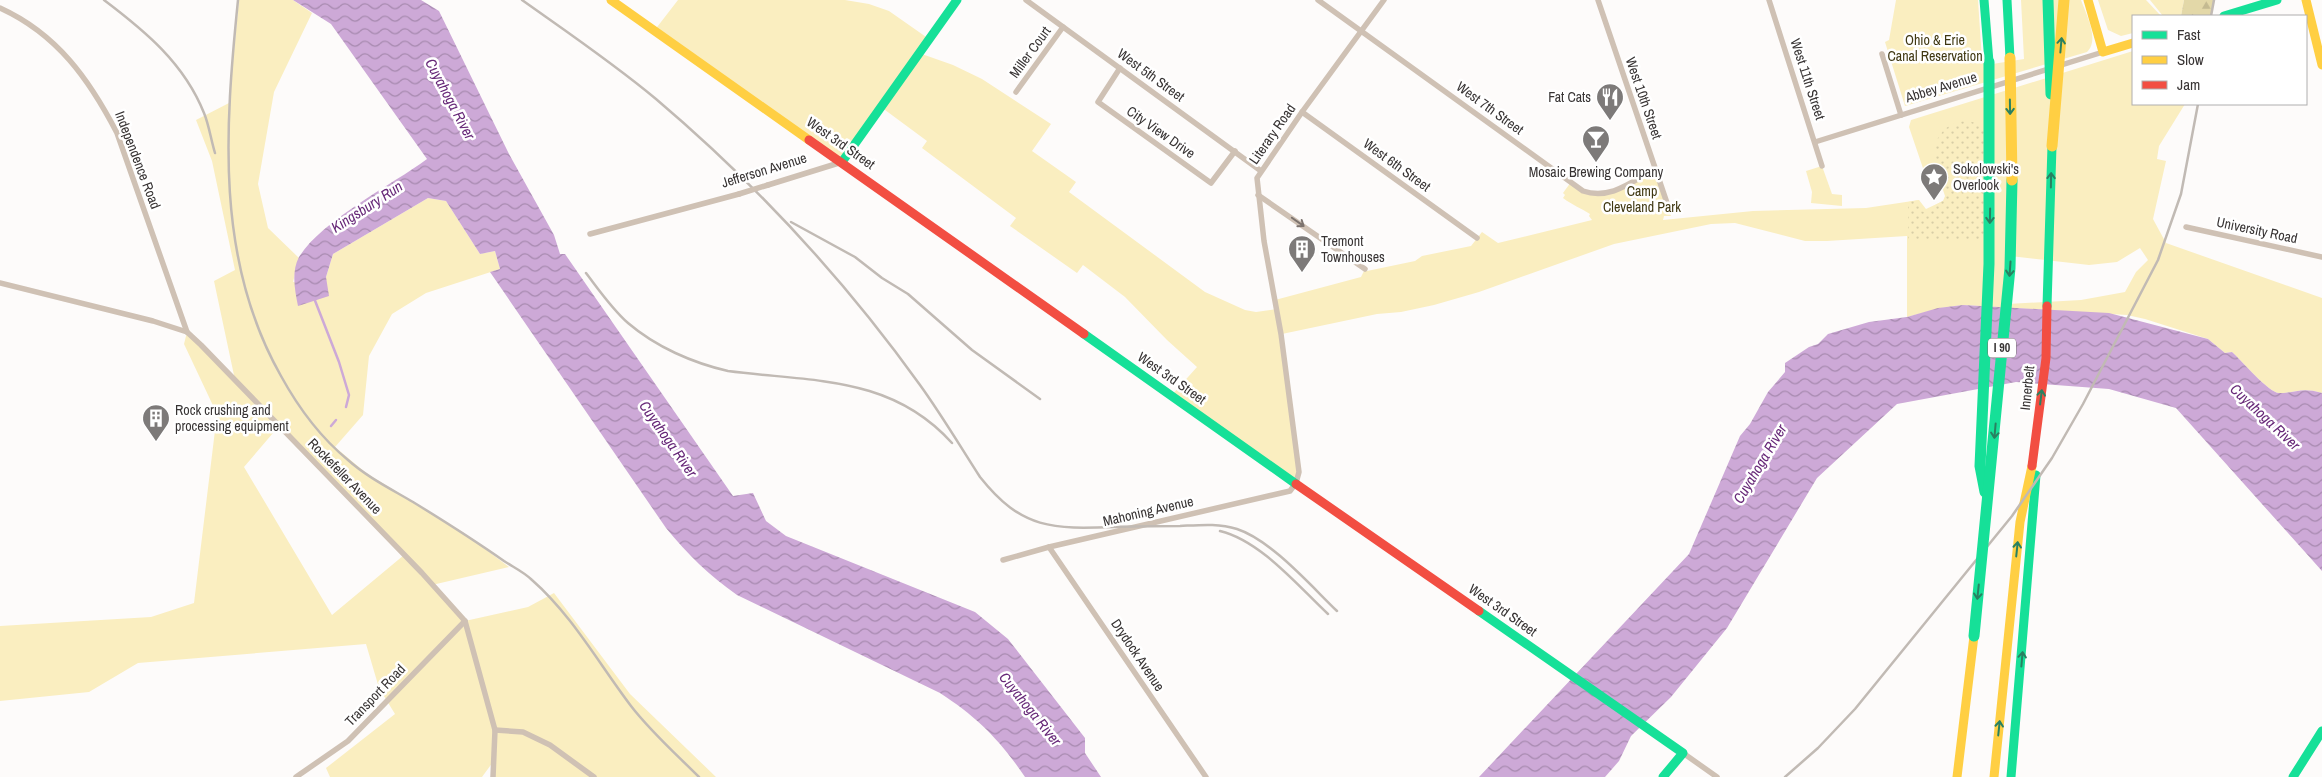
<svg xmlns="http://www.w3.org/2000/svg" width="2322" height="777" font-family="'Archivo Narrow',sans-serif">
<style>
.green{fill:#faeec0;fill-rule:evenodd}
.forest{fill:url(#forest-firs)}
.garden{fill:url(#garden-dots)}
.water{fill:url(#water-waves)}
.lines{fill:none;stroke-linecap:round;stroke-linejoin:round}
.stream{stroke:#cda9d7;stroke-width:2.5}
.street{stroke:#cfc1b4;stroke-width:5.5}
.fast{stroke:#16e098;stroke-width:9}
.slow{stroke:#ffcf43;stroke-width:9}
.jam{stroke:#f24e42;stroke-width:9}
.rail{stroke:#c1bab4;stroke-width:2.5}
.street-bridge{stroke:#cfc1b4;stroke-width:5.5}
.fast-bridge{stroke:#16e098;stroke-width:11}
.slow-bridge{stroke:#ffcf43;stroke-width:11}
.oneway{stroke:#298161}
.oneway2{stroke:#7c736e}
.labels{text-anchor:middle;stroke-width:5;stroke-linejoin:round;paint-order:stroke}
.shield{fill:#fff;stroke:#747171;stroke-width:1}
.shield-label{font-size:12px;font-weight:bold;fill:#383434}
.park-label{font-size:14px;fill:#3f3711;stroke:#fff}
.street-label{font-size:14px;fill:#383434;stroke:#fff}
.poi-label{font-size:14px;fill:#383434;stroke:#fff;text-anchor:start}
.water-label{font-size:15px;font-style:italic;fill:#672878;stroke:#fff}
</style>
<defs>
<pattern id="forest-firs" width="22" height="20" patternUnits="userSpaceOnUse" patternTransform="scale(1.25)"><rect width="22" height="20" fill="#e3d8a8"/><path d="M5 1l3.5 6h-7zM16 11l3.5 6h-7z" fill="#c4ba91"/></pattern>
<pattern id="garden-dots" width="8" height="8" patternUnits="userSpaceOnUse" patternTransform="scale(1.25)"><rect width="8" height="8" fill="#faeec0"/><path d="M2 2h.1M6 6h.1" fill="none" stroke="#d7cda6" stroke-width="1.8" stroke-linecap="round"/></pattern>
<pattern id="water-waves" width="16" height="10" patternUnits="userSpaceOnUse" patternTransform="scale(1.25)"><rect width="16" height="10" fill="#cda9d7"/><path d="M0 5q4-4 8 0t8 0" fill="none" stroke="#a78aaf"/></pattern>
</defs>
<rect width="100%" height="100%" fill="#fdfbfa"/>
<!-- green -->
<g class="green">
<path d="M239,0H293L312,13L274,92L258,184L268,228L299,258L293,282L326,277L333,254L428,198L446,201L480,254L495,251L500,269L426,293L392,314L369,356L363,415L335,447L366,473L464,533L509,567L432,585L465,621L528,607L554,593L630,694L716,777H493V762L482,777H330L326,768L395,714L379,688L366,644L138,663L89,692L0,701V626L151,617L194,603L217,414L184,344L187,332L235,380L214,281L235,270L212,161L196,120L229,103ZM279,426L404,555L332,615L244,467Z"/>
<path d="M678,0H845L869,4L889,11L929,39L919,53L953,65L982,79L1051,124L1032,151L1076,182L1069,192L1205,292L1245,310L1256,312L1277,309L1275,300L1361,277L1365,269L1367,271L1415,261L1422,256L1471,246L1482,232L1498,243L1592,220L1589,216L1590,214C1581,208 1572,205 1563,198L1565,195L1563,193L1571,182L1583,191L1604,195L1655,169L1671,216H1664L1663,220L1753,211L1866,208L1919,200L1926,209L1943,201L1945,196L1942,187L1927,180L1909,127L1911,120L2133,51V104H2185L2159,146L2157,159L2166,161L2153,219L2166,243L2322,298V393C2301,387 2297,393 2279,393C2269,393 2241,360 2232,352L2225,353L2208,339L2145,319L2127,315L1963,305L1941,308L1907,317V236L1827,241H1805L1735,223L1711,224L1614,244L1479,292L1434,305L1401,312L1377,314L1282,334L1299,472L1296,483L1171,396L1197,367L1167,340L1125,297L1083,265L1077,273L1010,226L1016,218L922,148L927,141L881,107L842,162L654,31ZM2140,248L2148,260L2136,272L2125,292L2081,300L2007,304L2010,256L2089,265L2117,262Z"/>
<path d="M1896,0H1978L1982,60L1986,65L2024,59L2021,0H2081C2086,14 2100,40 2087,52L1905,106L1885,42L1889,40Z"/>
<path d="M2098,0H2146L2161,16H2133V33L2121,36L2108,30Z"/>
<path d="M2150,0H2184L2181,16H2163Z"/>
<path d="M1822,166L1832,194L1842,195V206L1811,203L1812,192L1806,171Z"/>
</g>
<!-- forest -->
<path class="forest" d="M2184,0H2214L2211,16H2181Z"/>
<!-- garden -->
<path class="garden" d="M1968,121L1984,125L1985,239L1908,241V202L1919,200L1921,210L1923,212L1946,199C1946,176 1923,153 1943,131C1950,124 1958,121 1968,121Z"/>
<!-- water -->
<g class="water">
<path d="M293,0H421L439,11L509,154L554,235L560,254H565L733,496L753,493L766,521L786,536L975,612L1008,639L1085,738V753L1101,777H1025C1000,740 977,717 940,693L737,595C709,575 688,555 666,528L490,272L500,269L495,251L480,254L446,201L428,198L333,254L326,277L329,296L298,306C295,291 291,272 299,257C322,220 392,185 427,159L331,24Z"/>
<path d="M1963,305L2109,313L2208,339L2225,353L2232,352C2241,360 2269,393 2279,393C2297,393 2301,387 2322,393V571L2176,408L2109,389L2016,382L1897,404L1817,478L1727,628L1671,697L1631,736L1619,761L1605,777H1479L1689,554L1740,436L1750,424L1768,392L1785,372V363L1809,347L1818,344L1828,334L1869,322L1907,317L1938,308Z"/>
</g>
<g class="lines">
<!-- stream -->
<g class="stream">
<path d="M314,298L339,362L349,395L346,407"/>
<path d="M331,426L336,420"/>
</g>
<!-- street -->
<g class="street">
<path d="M1026,0L1261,171"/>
<path d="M1318,0L1583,191C1611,200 1631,182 1655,169"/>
<path d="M1598,0L1667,203"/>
<path d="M1769,0L1822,166"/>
<path d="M0,8C57,34 89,79 117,133L187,332"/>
<path d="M1882,54L1901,115"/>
<path d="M1120,68L1098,102L1211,183L1235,151"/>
<path d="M1016,92L1063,27"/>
<path d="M1302,112L1477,238"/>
<path d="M1815,142L2103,52"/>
<path d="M768,185L842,162"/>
<path d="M1258,195L1365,269"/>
<path d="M2186,227L2322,257"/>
<path d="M590,234L739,194"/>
<path d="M0,283L153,321L187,332L201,345L422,573L465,621L495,730L493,777"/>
<path d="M1049,547L1206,777"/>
<path d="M1003,560L1049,547L1290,491L1296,483L1299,472L1281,334L1264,241L1257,178L1302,112L1384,0"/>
<path d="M495,730L523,732L550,745L594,777"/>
<path d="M1683,753L1717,777"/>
<path d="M296,777L348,741L465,621"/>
</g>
<!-- fast -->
<g class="fast">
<path d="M1984,0L1989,62"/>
<path d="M2007,0L2010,58"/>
<path d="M2224,16L2277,0"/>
<path d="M842,162L957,0"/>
<path d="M2047,306L2052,146"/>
<path d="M1084,334L1296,484"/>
<path d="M1479,611L1683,753L1663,777"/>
<path d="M2011,777L2036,475"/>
<path d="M2293,777L2322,731"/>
</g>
<!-- slow -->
<g class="slow">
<path d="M611,0L809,140"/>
<path d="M2088,0L2103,52L2133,43"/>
<path d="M2306,0L2322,65"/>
<path d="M1957,777L1974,636"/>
<path d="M1994,777L2020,522L2032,466"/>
</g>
<!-- jam -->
<g class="jam">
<path d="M809,140L1084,334"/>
<path d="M2032,466L2046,358L2047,306"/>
<path d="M1296,484L1479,611"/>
</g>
<!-- rail -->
<g class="rail">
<path d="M104,0C145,31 184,63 204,113C209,125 211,140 215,153"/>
<path d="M238,0C225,128 215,260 281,376C298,407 320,437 348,460C367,477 391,489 413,502C444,521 474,540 504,561C513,567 524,572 532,580C572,615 599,664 631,706C651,732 676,754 699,777"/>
<path d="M522,0C567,32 613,63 656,99C755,183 844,279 920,385C941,414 960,446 980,477C1022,530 1053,529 1115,527C1137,526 1159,526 1180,526C1200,525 1218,523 1237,529C1271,540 1311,586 1337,611"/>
<path d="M2211,16L2214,0"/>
<path d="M791,222L855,257L882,278L908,294L972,350L1040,399"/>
<path d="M586,273C599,290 612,309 628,323C656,347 693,363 728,371C812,382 891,375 952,443"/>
<path d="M1220,531C1261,541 1298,586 1328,614"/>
<path d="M1785,777L1818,748L1855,709L2012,516L2052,458L2083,404L2158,260L2181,194L2198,104"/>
</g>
<!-- street-bridge -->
<path class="street-bridge" d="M739,194L768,185"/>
<!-- fast-bridge -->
<g class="fast-bridge">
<path d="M2048,0L2051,94"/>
<path d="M1985,492L1980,466L1989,264V62"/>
<path d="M1974,636L2010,268L2012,180"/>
</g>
<!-- slow-bridge -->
<g class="slow-bridge">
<path d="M2010,58L2012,180"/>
<path d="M2052,146L2064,0"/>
</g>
</g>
<!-- one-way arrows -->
<defs><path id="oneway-shaft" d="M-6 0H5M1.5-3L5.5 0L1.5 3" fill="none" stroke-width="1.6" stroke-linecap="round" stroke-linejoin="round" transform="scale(1.25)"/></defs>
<g class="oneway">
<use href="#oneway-shaft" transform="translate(2061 45) rotate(-85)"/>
<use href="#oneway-shaft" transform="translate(2010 107) rotate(89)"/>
<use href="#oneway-shaft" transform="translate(2051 180) rotate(-89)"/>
<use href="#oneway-shaft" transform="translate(1990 216) rotate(91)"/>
<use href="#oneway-shaft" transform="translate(2010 269) rotate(94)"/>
<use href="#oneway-shaft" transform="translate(2041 397) rotate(-83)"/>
<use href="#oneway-shaft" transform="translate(1995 431) rotate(95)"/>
<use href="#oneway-shaft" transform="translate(2017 549) rotate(-84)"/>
<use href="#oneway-shaft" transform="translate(1978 592) rotate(96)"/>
<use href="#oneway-shaft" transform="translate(2022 659) rotate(-85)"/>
<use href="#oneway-shaft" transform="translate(1999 728) rotate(-84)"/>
</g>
<use class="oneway2" href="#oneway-shaft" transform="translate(1298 222) rotate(35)"/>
<!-- icons -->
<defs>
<g id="restaurant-pin" transform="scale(1.4375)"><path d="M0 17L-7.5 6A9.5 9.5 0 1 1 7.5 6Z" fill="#7d7a79" stroke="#fff"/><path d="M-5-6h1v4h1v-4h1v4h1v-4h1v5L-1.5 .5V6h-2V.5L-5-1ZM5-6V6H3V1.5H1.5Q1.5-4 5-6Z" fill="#fff"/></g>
<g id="bar-pin" transform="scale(1.4375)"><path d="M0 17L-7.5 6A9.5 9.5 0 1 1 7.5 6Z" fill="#7d7a79" stroke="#fff"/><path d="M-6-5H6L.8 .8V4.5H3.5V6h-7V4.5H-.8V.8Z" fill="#fff"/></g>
<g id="sight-pin" transform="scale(1.4375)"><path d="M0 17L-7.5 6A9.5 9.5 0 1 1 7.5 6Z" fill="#7d7a79" stroke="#fff"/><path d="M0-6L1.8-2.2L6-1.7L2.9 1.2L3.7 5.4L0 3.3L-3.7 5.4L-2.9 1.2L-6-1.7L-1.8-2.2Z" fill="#fff"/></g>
<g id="building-pin" transform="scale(1.4375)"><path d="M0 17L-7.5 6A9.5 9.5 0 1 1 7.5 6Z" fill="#7d7a79" stroke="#fff"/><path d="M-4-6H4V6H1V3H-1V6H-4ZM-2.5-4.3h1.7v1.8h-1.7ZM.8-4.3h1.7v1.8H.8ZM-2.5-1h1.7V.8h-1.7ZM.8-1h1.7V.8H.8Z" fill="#fff"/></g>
</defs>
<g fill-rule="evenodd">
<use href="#restaurant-pin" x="1610" y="97"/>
<use href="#bar-pin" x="1596" y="139"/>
<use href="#sight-pin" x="1934" y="177"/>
<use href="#building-pin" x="1302" y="249"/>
<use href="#building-pin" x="156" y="418"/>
</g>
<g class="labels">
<!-- shield labels -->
<rect class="shield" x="1988" y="338.5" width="28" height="19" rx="4"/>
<g class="shield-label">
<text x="2002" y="352">I 90</text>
</g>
<!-- park labels -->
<g class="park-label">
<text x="1935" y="45">Ohio &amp; Erie<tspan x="1935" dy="16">Canal Reservation</tspan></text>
<text x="1642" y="196">Camp<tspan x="1642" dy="16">Cleveland Park</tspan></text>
</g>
<!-- street labels -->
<g class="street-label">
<text transform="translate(1030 52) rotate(-54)" y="5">Miller Court</text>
<text transform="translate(1151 75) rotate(36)" y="5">West 5th Street</text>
<text transform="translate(1808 79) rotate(72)" y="5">West 11th Street</text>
<text transform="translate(1941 87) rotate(-17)" y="5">Abbey Avenue</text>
<text transform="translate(1644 98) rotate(71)" y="5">West 10th Street</text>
<text transform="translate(1490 108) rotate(36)" y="5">West 7th Street</text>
<text transform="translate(1161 132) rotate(35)" y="5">City View Drive</text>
<text transform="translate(1272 134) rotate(-55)" y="5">Literary Road</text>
<text transform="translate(841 143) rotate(35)" y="5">West 3rd Street</text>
<text transform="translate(138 160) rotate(69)" y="5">Independence Road</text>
<text transform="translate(1397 165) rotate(36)" y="5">West 6th Street</text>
<text transform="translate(764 170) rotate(-17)" y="5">Jefferson Avenue</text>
<text transform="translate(2257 230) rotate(12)" y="5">University Road</text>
<text transform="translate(1172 378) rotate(35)" y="5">West 3rd Street</text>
<text transform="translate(2027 388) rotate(-84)" y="5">Innerbelt</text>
<text transform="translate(345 476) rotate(46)" y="5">Rockefeller Avenue</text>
<text transform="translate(1148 511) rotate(-13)" y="5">Mahoning Avenue</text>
<text transform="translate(1503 610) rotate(35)" y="5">West 3rd Street</text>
<text transform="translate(1138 655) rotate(56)" y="5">Drydock Avenue</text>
<text transform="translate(375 695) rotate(-46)" y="5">Transport Road</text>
</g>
<!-- poi labels -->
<g class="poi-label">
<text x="1591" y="102" text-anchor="end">Fat Cats</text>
<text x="1953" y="174">Sokolowski's<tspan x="1953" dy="16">Overlook</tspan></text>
<text x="1596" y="177" text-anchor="middle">Mosaic Brewing Company</text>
<text x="1321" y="246">Tremont<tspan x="1321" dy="16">Townhouses</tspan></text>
<text x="175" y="415">Rock crushing and<tspan x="175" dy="16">processing equipment</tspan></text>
</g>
<!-- water labels -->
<g class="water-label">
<text transform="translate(450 99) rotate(62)" y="5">Cuyahoga River</text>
<text transform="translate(367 207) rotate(-33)" y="5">Kingsbury Run</text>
<text transform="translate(2265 417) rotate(43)" y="5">Cuyahoga River</text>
<text transform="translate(668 439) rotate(55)" y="5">Cuyahoga River</text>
<text transform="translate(1760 464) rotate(-59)" y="5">Cuyahoga River</text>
<text transform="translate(1030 709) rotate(51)" y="5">Cuyahoga River</text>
</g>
</g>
<!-- legend -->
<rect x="2132" y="15" width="175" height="90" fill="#ffffff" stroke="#afaeae"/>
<rect x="2142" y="31" width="25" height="8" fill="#16e098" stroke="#afaeae"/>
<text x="2177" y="40" font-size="15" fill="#383434">Fast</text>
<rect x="2142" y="56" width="25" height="8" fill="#ffcf43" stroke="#afaeae"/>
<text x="2177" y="65" font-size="15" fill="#383434">Slow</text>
<rect x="2142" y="81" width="25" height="8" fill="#f24e42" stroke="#afaeae"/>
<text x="2177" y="90" font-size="15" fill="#383434">Jam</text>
</svg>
